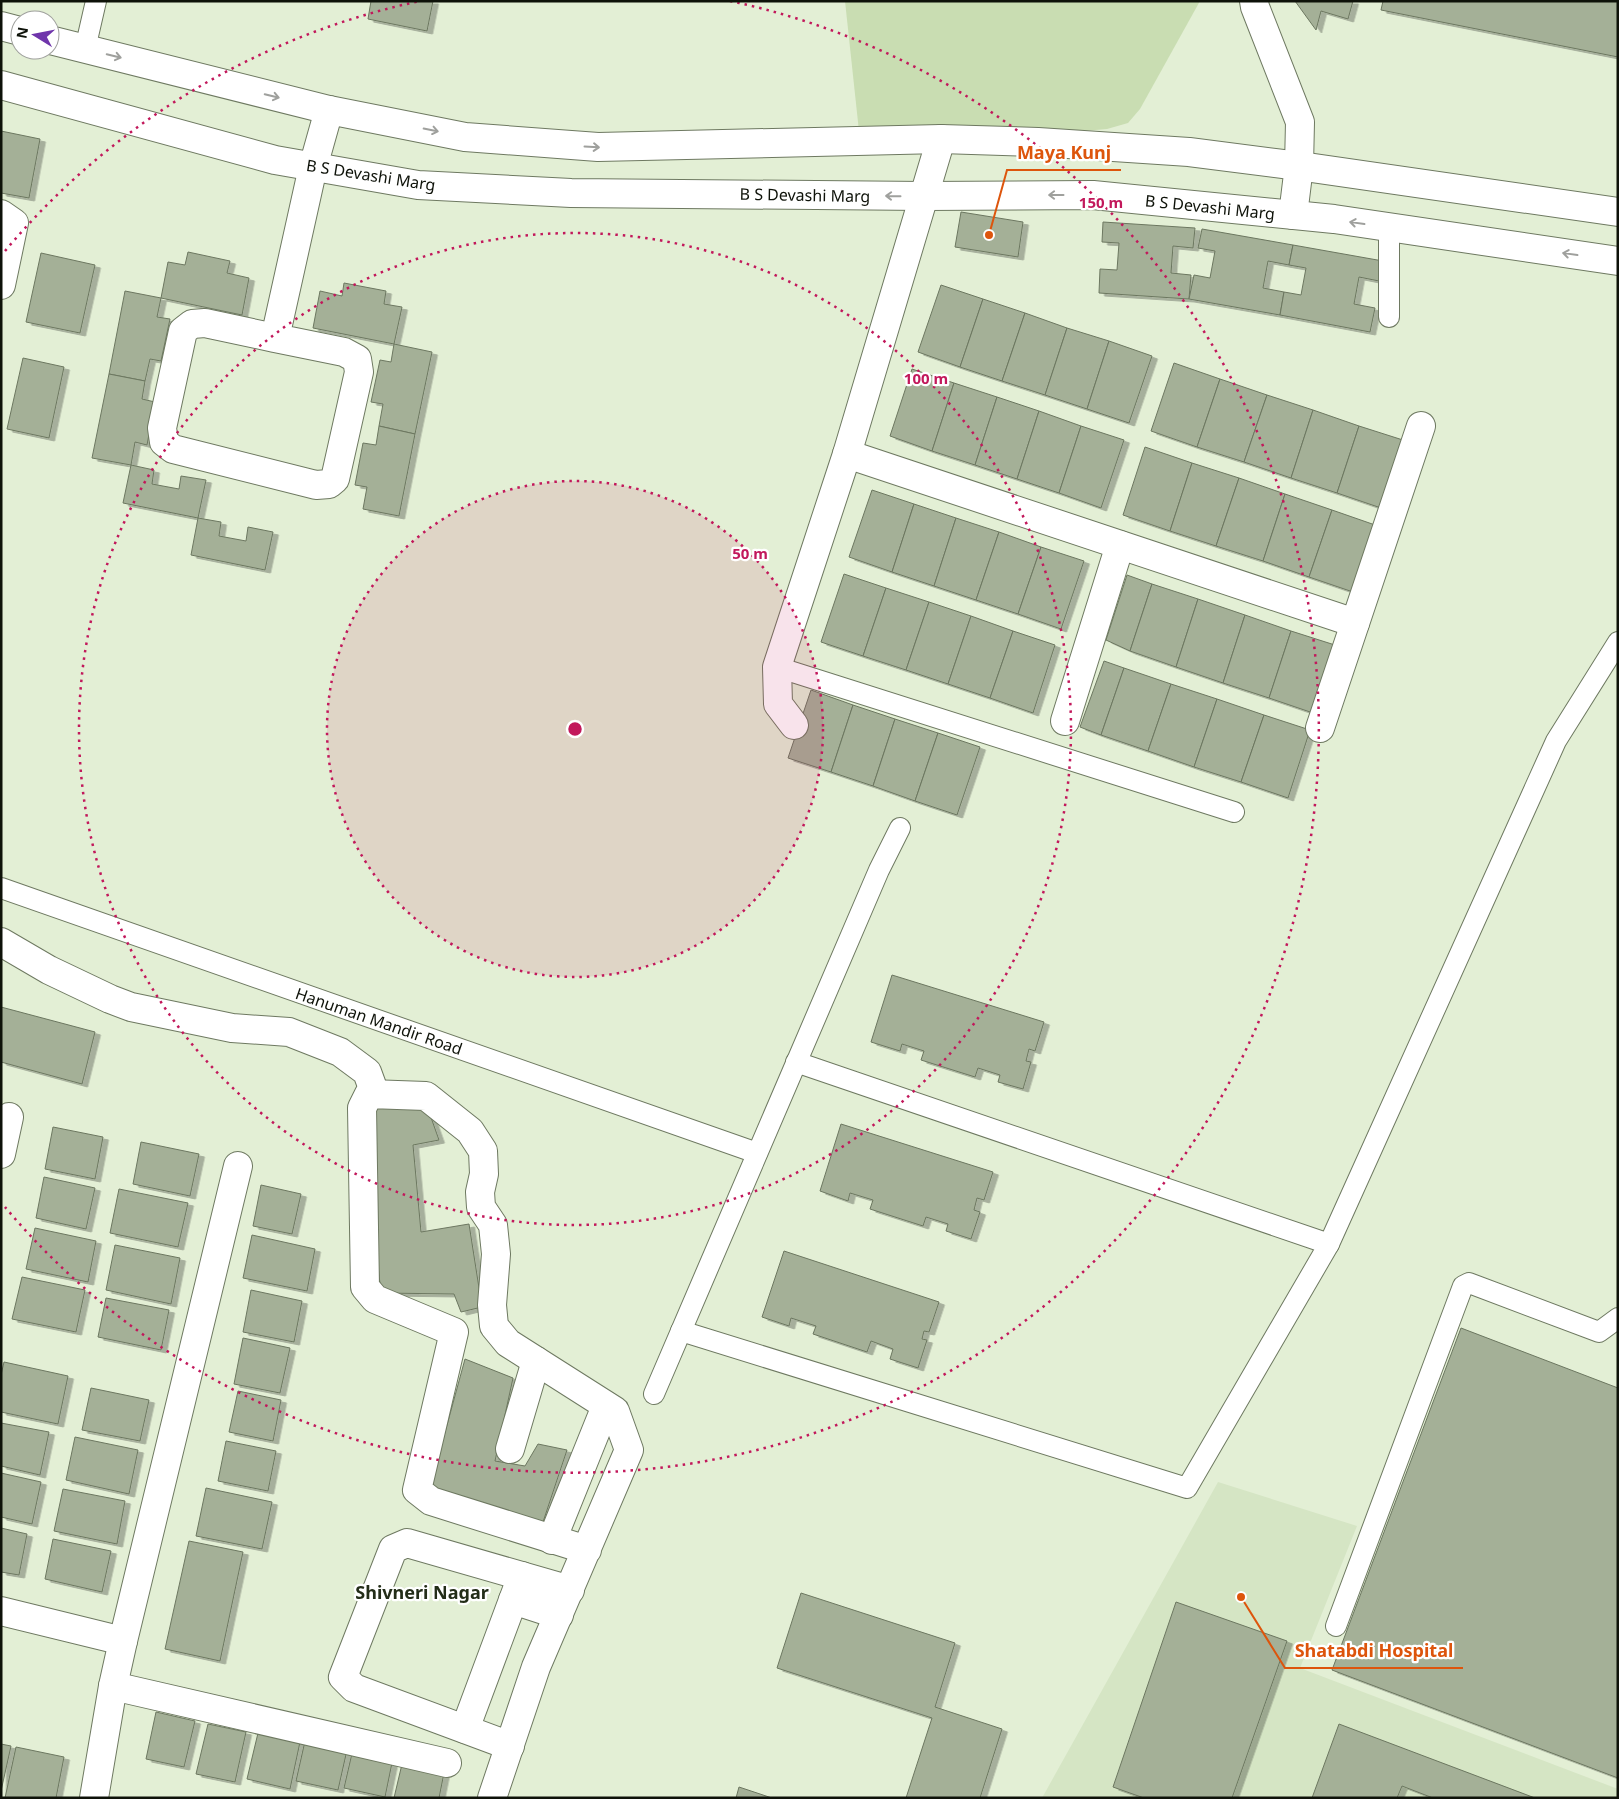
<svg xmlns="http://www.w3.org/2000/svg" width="1619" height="1799" font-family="'Noto Sans',sans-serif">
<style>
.built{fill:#d5e5c4}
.green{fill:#c9ddb2}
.building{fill:#a4b097;stroke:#6c7760;filter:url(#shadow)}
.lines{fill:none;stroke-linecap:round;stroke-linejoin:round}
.service-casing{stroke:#6e7961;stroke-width:22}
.minor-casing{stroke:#6e7961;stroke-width:30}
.secondary-casing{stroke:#6e7961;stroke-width:30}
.service{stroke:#fff;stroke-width:20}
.minor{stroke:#fff;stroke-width:28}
.secondary{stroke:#fff;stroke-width:28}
.oneway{stroke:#9fa09d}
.ring{fill:none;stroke:#c2185b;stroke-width:2.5;stroke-dasharray:2.5 5}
.labels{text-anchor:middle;stroke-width:4.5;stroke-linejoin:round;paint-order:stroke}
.street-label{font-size:16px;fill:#0e1209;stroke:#fff}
.neighbourhood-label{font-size:18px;font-weight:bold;fill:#232d18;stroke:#fff}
.centre{fill:#c2185b;stroke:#fff;stroke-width:2.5}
.ring-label{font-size:15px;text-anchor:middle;font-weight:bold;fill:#c2185b;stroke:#fff;stroke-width:4.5;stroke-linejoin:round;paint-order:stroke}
.leader{fill:none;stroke:#dd550c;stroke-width:2}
.callout-dot{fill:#dd550c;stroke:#fff;stroke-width:2}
.callout-label{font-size:18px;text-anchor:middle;font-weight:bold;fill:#dd550c;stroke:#fff;stroke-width:4.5;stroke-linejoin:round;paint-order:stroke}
</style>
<defs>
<filter id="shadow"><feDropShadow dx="5.5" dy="3" stdDeviation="0" flood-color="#0004"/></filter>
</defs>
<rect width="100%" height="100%" fill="#e3efd5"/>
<!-- built -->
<path class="built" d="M1218,1482L1357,1526L1300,1668L1618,1789V1798H1042Z"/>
<!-- green -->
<path class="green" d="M845,1H1200L1140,109L1128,123L1107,129L861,150Z"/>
<!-- building -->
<g class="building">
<path d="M371,1H433L427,31L368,19Z"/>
<path d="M1295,1H1353L1348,19L1321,11L1316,30Z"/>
<path d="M1383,1H1618V57L1381,10Z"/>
<path d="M1,131L40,139L29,198L1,193Z"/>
<path d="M961,212L1023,222L1018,257L955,247Z"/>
<path d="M1103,222L1195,228L1193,248L1173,246L1171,273L1191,275L1189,299L1099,293L1100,269L1117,270L1119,243L1102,242Z"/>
<path d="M1202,229L1293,245L1289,265L1268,261L1263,288L1284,292L1280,315L1189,299L1194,275L1210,278L1215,251L1198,248Z"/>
<path d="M1293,245L1383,261L1379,281L1359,277L1354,304L1375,308L1370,332L1280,315L1284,292L1301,295L1306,268L1289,265Z"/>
<path d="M188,252L230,261L227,273L249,278L242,315L161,298L168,262L185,265Z"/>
<path d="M41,253L95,265L80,333L26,322Z"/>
<path d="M344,283L386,291L384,304L402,307L394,344L313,328L320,291L342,296Z"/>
<path d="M941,285L983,299L960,367L918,352Z"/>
<path d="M125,291L161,298L157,317L170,319L161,361L150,359L145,381L109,374Z"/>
<path d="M983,299L1025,313L1002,381L960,367Z"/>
<path d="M1025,313L1067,328L1045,395L1002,381Z"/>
<path d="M1067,328L1109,341L1087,409L1045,395Z"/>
<path d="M1109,341L1152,356L1129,423L1087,409Z"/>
<path d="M394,344L432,352L415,434L379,426L383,404L371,402L380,360L391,362Z"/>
<path d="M23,358L64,367L49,438L7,429Z"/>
<path d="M1174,363L1220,379L1197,447L1151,431Z"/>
<path d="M912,369L954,383L932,451L890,436Z"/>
<path d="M109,374L145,381L142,399L155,402L147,445L135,442L131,465L92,458Z"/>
<path d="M1220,379L1267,395L1244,462L1197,447Z"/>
<path d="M954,383L997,397L975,465L932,451Z"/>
<path d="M1267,395L1313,410L1291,478L1244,462Z"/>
<path d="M997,397L1039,411L1017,479L975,465Z"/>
<path d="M1313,410L1359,426L1337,493L1291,478Z"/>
<path d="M1039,411L1081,426L1059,493L1017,479Z"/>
<path d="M379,426L415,434L399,516L363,509L367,487L355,485L363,443L376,445Z"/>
<path d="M1081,426L1124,440L1101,508L1059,493Z"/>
<path d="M1359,426L1406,441L1384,509L1337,493Z"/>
<path d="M1145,447L1192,463L1170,531L1123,515Z"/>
<path d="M1192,463L1239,478L1216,546L1170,531Z"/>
<path d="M131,465L154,470L152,484L179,489L181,476L206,480L198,518L123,503Z"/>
<path d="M1239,478L1285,494L1263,561L1216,546Z"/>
<path d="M872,490L914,504L892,572L849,557Z"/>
<path d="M1285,494L1332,510L1309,577L1263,561Z"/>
<path d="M914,504L956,518L934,586L892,572Z"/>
<path d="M1332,510L1378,526L1356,593L1309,577Z"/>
<path d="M198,518L221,522L219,536L246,541L248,527L273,532L265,570L191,555Z"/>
<path d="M956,518L999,532L976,600L934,586Z"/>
<path d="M999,532L1041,547L1018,614L976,600Z"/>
<path d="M1041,547L1084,561L1061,629L1018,614Z"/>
<path d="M844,574L886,588L863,656L821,642Z"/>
<path d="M1127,575L1152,584L1130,651L1106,640Z"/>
<path d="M1152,584L1198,599L1176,667L1130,651Z"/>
<path d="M886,588L929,602L906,670L863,656Z"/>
<path d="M1198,599L1245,615L1223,683L1176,667Z"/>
<path d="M929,602L971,616L948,684L906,670Z"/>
<path d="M1245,615L1291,631L1269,698L1223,683Z"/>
<path d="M971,616L1013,631L990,698L948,684Z"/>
<path d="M1013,631L1055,645L1033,713L990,698Z"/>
<path d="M1291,631L1338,646L1316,714L1269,698Z"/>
<path d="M1104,661L1124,668L1101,735L1080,727Z"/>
<path d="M1124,668L1171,684L1148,751L1101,735Z"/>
<path d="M1171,684L1217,699L1194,767L1148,751Z"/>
<path d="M811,690L853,705L831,772L788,758Z"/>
<path d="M1217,699L1264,715L1241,782L1194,767Z"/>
<path d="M853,705L895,719L873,786L831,772Z"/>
<path d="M1264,715L1310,730L1288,798L1241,782Z"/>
<path d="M895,719L938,733L915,801L873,786Z"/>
<path d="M938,733L980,747L957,815L915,801Z"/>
<path d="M892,975L1044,1022L1035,1051L1029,1049L1026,1061L1031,1062L1023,1089L998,1082L1000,1075L978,1068L975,1077L921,1060L924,1051L902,1044L900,1051L871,1042Z"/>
<path d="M1,1007L95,1032L82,1084L1,1062Z"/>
<path d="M372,1106L428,1109L439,1140L413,1145L421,1232L469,1224L482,1307L461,1312L454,1294L381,1293L373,1220Z"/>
<path d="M841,1124L993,1172L984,1200L977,1198L974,1210L980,1212L971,1239L946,1231L948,1224L926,1217L923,1226L870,1209L873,1200L850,1193L848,1201L820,1191Z"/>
<path d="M53,1127L103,1137L95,1179L45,1169Z"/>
<path d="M141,1142L199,1154L190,1196L133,1184Z"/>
<path d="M44,1177L95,1188L86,1229L36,1218Z"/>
<path d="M261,1185L301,1194L292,1234L253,1226Z"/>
<path d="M119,1189L188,1203L178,1247L110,1233Z"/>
<path d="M35,1228L96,1241L88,1282L26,1269Z"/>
<path d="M252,1235L315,1249L307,1291L243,1278Z"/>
<path d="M115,1245L180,1258L171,1304L106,1290Z"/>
<path d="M784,1251L939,1302L929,1332L924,1331L922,1339L927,1340L918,1368L890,1359L893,1349L871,1341L867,1352L813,1334L816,1326L791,1318L789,1326L762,1317Z"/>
<path d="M22,1277L85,1290L76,1332L12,1319Z"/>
<path d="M251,1290L302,1301L294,1342L243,1332Z"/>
<path d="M106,1298L169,1310L161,1350L98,1337Z"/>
<path d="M1461,1328L1618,1388V1778L1332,1670Z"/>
<path d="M243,1338L290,1348L280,1393L234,1384Z"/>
<path d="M465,1359L513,1378L495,1461L525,1466L538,1444L567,1450L542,1525L429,1491Z"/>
<path d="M4,1362L68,1376L58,1424L1,1412V1375Z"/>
<path d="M91,1388L149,1400L140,1441L82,1430Z"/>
<path d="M238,1391L281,1400L273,1441L229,1432Z"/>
<path d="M1,1423L49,1432L40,1475L1,1466Z"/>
<path d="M75,1437L138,1450L129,1494L66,1480Z"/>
<path d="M226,1441L276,1451L268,1491L218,1481Z"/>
<path d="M1,1473L41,1482L32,1524L1,1517Z"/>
<path d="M206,1488L272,1502L262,1549L196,1536Z"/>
<path d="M63,1489L125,1501L117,1544L54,1531Z"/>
<path d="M1,1528L27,1534L19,1575L1,1572Z"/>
<path d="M53,1539L111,1551L102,1592L45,1579Z"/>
<path d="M189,1541L243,1552L220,1661L165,1649Z"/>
<path d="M801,1593L955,1643L935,1707L1002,1729L980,1798H906L932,1718L777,1668Z"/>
<path d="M1176,1602L1287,1641L1232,1798H1144L1113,1787Z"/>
<path d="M156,1712L195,1721L184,1767L146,1759Z"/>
<path d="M208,1724L246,1732L235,1782L196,1774Z"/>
<path d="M1339,1724L1535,1798H1433L1402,1786L1397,1798H1312Z"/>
<path d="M258,1733L300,1742L290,1789L247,1779Z"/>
<path d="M305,1741L347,1750L338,1790L296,1781Z"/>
<path d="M1,1744L11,1746L1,1791Z"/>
<path d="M16,1747L64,1757L56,1798H5Z"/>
<path d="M353,1749L393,1758L385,1797L344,1788Z"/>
<path d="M402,1764L444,1773L439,1798H394Z"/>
<path d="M739,1787L772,1798H736Z"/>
</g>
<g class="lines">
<!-- service casing -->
<g class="service-casing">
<g id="service">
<path d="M85,49L96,1"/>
<path d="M1389,317V228"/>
<path d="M777,667L1234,812"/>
<path d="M1,888L757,1153"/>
<path d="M796,1062L1329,1244"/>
<path d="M681,1331L1187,1488L1329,1244L1556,741L1618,642"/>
<path d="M654,1394L879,870L900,828"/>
<path d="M1336,1626L1463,1286L1469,1283L1599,1332L1618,1318"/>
</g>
</g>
<!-- minor casing -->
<g class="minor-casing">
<g id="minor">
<path d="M1254,1L1255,7L1300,122L1299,166L1293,215"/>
<path d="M1,214L14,223L1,285"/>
<path d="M275,338L344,352L357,359L359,372L335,479L329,484L316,485L173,449L164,442L162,428L183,331L192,324L205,323L275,338L313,167L329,110"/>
<path d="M847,454L1355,623"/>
<path d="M1065,721L1120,545"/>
<path d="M794,725L778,704L777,667L847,454L941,139"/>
<path d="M1320,728L1421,426"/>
<path d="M1,942L49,970L110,999L131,1007L232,1028L289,1032L340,1052L367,1072L375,1094"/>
<path d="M1,1154L9,1117"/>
<path d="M510,1449L536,1361"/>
<path d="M552,1540L606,1406"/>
<path d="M513,1600L559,1615"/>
<path d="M1,1611L123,1641"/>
<path d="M113,1686L447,1763"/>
<path d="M465,1729L522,1576"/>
<path d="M510,1746L354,1688L343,1677L393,1549L407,1543L570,1590"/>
<path d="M94,1798L113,1686L123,1641L238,1166"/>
<path d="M492,1798L536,1667L629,1450L615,1411L508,1343L494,1326L492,1305L496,1254L493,1225L481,1207L480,1192L484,1174L483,1151L470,1131L426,1096L369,1094L362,1108L365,1287L375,1299L454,1332L417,1490L431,1501L587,1550"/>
</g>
</g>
<!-- secondary casing -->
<g class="secondary-casing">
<g id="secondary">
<path d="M1,26L20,31"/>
<path d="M50,40L329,110L465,137L598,147L941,139L1038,142L1189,152L1299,166L1618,212"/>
<path d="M1,85L275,160L418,185L571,193L924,196L1093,195L1334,219L1618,261"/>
</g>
</g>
<!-- service -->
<use href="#service" class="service"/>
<!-- minor -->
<use href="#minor" class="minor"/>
<!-- secondary -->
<use href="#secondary" class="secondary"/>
</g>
<!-- one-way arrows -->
<defs><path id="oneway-shaft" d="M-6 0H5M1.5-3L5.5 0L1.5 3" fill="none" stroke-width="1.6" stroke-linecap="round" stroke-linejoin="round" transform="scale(1.25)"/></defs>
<g class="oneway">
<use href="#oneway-shaft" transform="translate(114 56) rotate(14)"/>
<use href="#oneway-shaft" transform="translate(272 96) rotate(14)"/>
<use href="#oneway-shaft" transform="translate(431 130) rotate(11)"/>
<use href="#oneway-shaft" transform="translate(592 147) rotate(3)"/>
<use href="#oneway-shaft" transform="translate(1056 195) rotate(180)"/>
<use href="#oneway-shaft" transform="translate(893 196) rotate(-179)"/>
<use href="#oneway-shaft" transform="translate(1357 223) rotate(-172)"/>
<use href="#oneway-shaft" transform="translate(1570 254) rotate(-172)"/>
</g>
<!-- distance rings -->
<circle cx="575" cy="729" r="248" fill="#c2185b" fill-opacity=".12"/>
<g class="ring">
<circle cx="575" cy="729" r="248"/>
<circle cx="575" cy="729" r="496"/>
<path d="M5 251A744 744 0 0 1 420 1M730 1A744 744 0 1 1 5 1207"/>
</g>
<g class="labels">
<!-- street labels -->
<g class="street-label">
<text transform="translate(371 175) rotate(9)" y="6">B S Devashi Marg</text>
<text transform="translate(805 195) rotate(1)" y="6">B S Devashi Marg</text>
<text transform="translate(1210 207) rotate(6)" y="6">B S Devashi Marg</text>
<text transform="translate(379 1021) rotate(19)" y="6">Hanuman Mandir Road</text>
</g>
<!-- neighbourhood labels -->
<g class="neighbourhood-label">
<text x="422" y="1599">Shivneri Nagar</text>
</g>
</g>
<circle cx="575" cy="729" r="8" class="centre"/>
<g class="ring-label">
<text x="1101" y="208">150 m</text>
<text x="926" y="384">100 m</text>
<text x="750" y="559">50 m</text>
</g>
<!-- callouts -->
<path class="leader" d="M989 235L1007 170H1121M1241 1597L1285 1668H1463"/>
<g class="callout-dot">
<circle cx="989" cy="235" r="5"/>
<circle cx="1241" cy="1597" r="5"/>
</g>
<g class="callout-label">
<text x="1064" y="159">Maya Kunj</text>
<text x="1374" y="1657">Shatabdi Hospital</text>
</g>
<!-- border -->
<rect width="1619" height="1799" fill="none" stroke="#0e1209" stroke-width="5"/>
<!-- north arrow -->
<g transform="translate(35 35) rotate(280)"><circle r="24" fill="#ffffff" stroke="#9fa09d"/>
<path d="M0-4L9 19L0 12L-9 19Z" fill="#6f35ab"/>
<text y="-8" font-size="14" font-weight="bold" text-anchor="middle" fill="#0e1209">N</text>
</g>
</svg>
